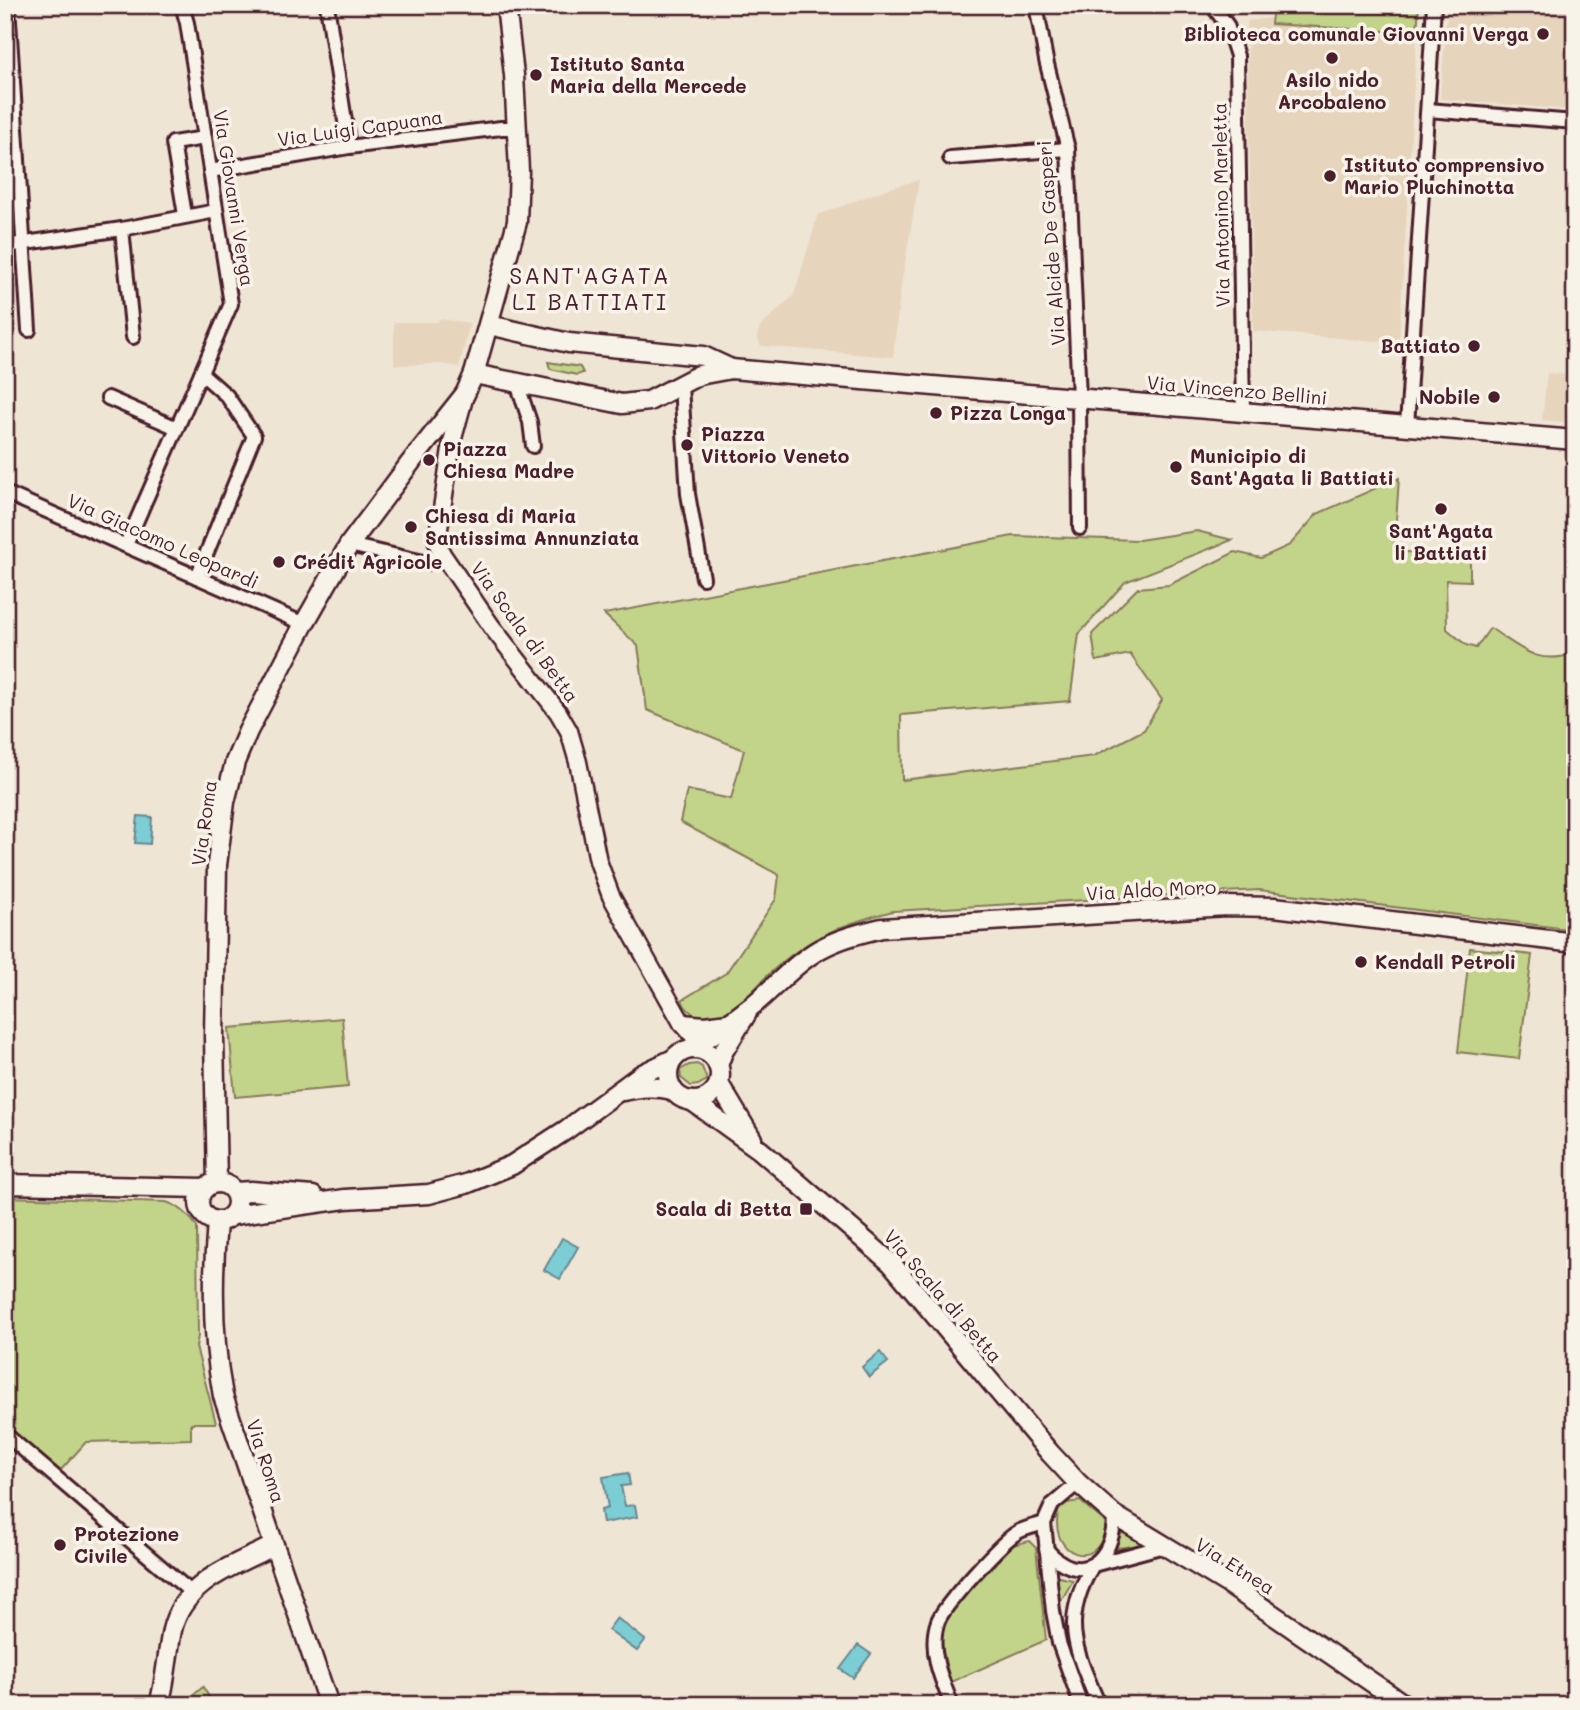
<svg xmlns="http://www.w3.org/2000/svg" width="1580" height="1710" font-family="Mali,sans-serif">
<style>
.built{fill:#e6d4bc}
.green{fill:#c2d489;stroke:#867a5a;stroke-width:2}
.water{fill:#7ccdd4;stroke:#688790;stroke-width:2}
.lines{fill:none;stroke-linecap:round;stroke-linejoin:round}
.minor-casing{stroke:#4a1f2b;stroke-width:18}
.tertiary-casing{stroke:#4a1f2b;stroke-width:21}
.secondary-casing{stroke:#4a1f2b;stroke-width:23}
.minor{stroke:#f7f3e8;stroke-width:12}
.tertiary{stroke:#f7f3e8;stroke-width:16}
.secondary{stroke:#f7f3e8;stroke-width:18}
.poi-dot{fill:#4a1f2b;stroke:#f7f3e8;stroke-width:2.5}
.labels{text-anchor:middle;stroke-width:7;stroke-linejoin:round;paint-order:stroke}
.poi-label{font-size:19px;font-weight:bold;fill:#4a1f2b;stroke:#f7f3e8;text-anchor:start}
.street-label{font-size:19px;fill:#4a1f2b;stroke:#f7f3e8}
.quarter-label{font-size:23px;letter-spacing:2px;fill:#4a1f2b;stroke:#f7f3e8}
</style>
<rect width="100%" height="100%" fill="#efe5d4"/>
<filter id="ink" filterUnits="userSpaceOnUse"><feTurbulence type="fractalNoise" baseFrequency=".0143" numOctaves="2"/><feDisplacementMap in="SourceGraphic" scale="14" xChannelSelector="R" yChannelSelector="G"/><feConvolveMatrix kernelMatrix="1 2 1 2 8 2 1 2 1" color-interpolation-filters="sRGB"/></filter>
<g filter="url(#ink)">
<!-- built -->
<g class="built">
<path d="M1448,5H1575V110L1440,99Z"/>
<path d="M1272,18V24L1417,33L1399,343L1253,331L1247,21Z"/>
<path d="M919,180L900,292L893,357L761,346L757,337L760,327L794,295L818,215L884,190Z"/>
<path d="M439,319L470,323L459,367L443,364L394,365V322H438Z"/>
<path d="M1547,373L1575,376V423L1542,420Z"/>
</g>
<!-- green -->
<g class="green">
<path d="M1273,5H1419L1417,33L1271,24Z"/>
<path d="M548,362L580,367L583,373L577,375L550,369Z"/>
<path d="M1399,478L1394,551L1470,557V581L1446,580L1447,629L1466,645L1476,648L1490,628C1520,647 1537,667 1575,653V930L1259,890L893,911C844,923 807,938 770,973C756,986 740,1009 722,1016C706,1022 688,1016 682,1000L726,973L776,899L779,875L680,822L687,790L731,799L744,750L647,710L638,646L604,614L1013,536L1139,540L1197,531L1232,540L1125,582L1079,634L1070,701L901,715L902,780L1094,756L1144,730L1162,700L1130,654L1096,661L1092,634L1138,588L1169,585L1235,552L1261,558L1290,545L1317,514Z"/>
<path d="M1470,948L1532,955L1519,1059L1458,1052Z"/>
<path d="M342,1018L348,1087L235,1097L229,1028Z"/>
<path d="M697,1064L702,1067L707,1080L698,1085L691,1086L681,1078L680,1070L689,1065Z"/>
<path d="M5,1197L166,1202C180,1206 189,1215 197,1227L198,1336L196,1347L216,1423H191V1439L86,1442L60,1471L5,1424Z"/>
<path d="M1080,1501L1106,1523C1102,1574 1046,1558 1059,1508L1067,1503Z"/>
<path d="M1122,1532L1144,1545L1116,1548Z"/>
<path d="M1029,1541L1036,1548L1046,1640L951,1682C944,1657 935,1636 949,1612L1013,1545Z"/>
<path d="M1054,1576L1073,1580L1057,1608Z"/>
<path d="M203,1687L214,1705H181Z"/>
</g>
<!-- water -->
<g class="water">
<path d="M138,816L152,817L150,844L135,843Z"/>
<path d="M562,1238L578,1247L560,1279L544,1270Z"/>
<path d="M880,1352L888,1362L869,1377L862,1367Z"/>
<path d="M628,1473L630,1485L621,1486L625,1506L635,1505L637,1517L603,1523L601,1510L608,1508L603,1477Z"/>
<path d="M617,1618L645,1640L637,1651L608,1630Z"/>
<path d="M858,1645L871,1654L853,1678L840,1669Z"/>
</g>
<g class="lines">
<!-- minor casing -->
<g class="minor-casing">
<g id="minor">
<path d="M8,5L29,330"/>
<path d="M327,5L349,147"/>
<path d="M1036,5L1046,60L1068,149L1079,398L1080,528"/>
<path d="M1212,5L1227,25L1237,56L1243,412"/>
<path d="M1428,110L1575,122"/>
<path d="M950,158L1068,149"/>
<path d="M210,171L349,147L501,128H517"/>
<path d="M185,215L173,143L205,138"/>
<path d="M122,229L133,337"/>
<path d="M5,246L122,229L216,211"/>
<path d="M517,383L530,422L533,446"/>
<path d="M681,386L688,494L703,578"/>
<path d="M108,398L177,428"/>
<path d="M1407,426L1434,5"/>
<path d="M8,494L304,624"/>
<path d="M126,545L231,304L187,23L182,5"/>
<path d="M349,545L428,563L442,554"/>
<path d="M197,577L254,436L227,396L201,373"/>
<path d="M5,1434L192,1593"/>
<path d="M1078,1483L1052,1505L1044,1523L1053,1611L1059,1643L1081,1705"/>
<path d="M1046,1549C1081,1590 1115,1559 1114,1515"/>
<path d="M952,1705C941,1679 928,1649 938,1621C945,1604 1002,1541 1018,1532C1025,1528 1036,1526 1044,1523"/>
<path d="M1099,1705C1075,1649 1060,1621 1093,1565L1164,1546"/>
</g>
</g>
<!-- tertiary casing -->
<g class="tertiary-casing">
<g id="tertiary">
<path d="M465,395L452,442L437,542L442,554L492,627L558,712L569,731L578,762L598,861L611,896L682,1023L708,1052"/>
<path d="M682,1023L705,1025L728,1022"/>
</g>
</g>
<!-- secondary casing -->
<g class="secondary-casing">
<g id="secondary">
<path d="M489,325L569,343L703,356L731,369"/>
<path d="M474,374L622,404L649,401L699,375L731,369L1575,440"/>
<circle cx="694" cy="1075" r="26"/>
<path d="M690,1049C711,1036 733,1021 753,1005C776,986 794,964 820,949C840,938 861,933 882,928L1226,906L1274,907L1575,943"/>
<path d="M718,1065L723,1052L747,1013"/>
<path d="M719,1084L752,1139"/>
<path d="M623,1091C641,1087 655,1086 673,1090"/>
<path d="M692,1101L760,1150L891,1263L1050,1453L1078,1483L1114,1515L1228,1584L1405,1705"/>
<circle cx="218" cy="1202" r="19"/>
<path d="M217,1183L214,1037L217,865L225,802L235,762L248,731L304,624L349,545L411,462L465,394L474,374L517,222L519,171L514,75L506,5"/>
<path d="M5,1184L205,1188"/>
<path d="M235,1192L251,1191L313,1196"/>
<path d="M233,1215L345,1199L429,1194L466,1184L512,1165L566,1130L642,1074L673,1059"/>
<path d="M217,1222C212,1279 212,1339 223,1396L329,1705"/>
<path d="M159,1705C166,1680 167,1655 172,1630C183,1582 233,1566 273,1546"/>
</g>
</g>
<!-- minor -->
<use href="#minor" class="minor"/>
<!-- tertiary -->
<use href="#tertiary" class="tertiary"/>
<!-- secondary -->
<use href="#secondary" class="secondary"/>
</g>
</g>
<!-- markers -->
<g class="poi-dot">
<circle cx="1543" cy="34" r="7"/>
<circle cx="1332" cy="58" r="7"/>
<circle cx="536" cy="75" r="7"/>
<circle cx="1330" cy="176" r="7"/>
<circle cx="1474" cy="346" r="7"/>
<circle cx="1494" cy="397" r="7"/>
<circle cx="936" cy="413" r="7"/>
<circle cx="687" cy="445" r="7"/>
<circle cx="429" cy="460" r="7"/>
<circle cx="1176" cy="467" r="7"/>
<circle cx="1441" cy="509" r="7"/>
<circle cx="411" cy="527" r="7"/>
<circle cx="279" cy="562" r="7"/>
<circle cx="1361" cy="962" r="7"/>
<rect x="799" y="1202" width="14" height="14" rx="3.5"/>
<circle cx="60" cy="1545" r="7"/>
</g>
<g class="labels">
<!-- poi labels -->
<g class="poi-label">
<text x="1529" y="41" text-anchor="end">Biblioteca comunale Giovanni Verga</text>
<text x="550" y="71">Istituto Santa<tspan x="550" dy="22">Maria della Mercede</tspan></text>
<text x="1332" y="87" text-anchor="middle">Asilo nido<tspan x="1332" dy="22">Arcobaleno</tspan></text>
<text x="1344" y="172">Istituto comprensivo<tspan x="1344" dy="22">Mario Pluchinotta</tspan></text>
<text x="1460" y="353" text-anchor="end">Battiato</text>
<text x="1480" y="404" text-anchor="end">Nobile</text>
<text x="950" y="420">Pizza Longa</text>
<text x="701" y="441">Piazza<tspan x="701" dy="22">Vittorio Veneto</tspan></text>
<text x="443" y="456">Piazza<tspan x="443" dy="22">Chiesa Madre</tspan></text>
<text x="1190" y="463">Municipio di<tspan x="1190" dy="22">Sant'Agata li Battiati</tspan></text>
<text x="425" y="523">Chiesa di Maria<tspan x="425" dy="22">Santissima Annunziata</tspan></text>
<text x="1441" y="538" text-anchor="middle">Sant'Agata<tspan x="1441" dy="22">li Battiati</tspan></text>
<text x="293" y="569">Crédit Agricole</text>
<text x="1375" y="969">Kendall Petroli</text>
<text x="792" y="1216" text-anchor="end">Scala di Betta</text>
<text x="74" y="1541">Protezione<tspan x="74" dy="22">Civile</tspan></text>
</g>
<!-- street labels -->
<g class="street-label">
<text transform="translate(360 128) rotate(-8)" y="7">Via Luigi Capuana</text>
<text transform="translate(234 198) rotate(81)" y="7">Via Giovanni Verga</text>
<text transform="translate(1221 205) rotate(-91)" y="7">Via Antonino Marletta</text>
<text transform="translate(1051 243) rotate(-94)" y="7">Via Alcide De Gasperi</text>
<text transform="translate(1237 390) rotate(5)" y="7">Via Vincenzo Bellini</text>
<text transform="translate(163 541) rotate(24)" y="7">Via Giacomo Leopardi</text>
<text transform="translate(525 632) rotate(54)" y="7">Via Scala di Betta</text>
<text transform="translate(204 823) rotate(-82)" y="7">Via Roma</text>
<text transform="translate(1151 890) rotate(-3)" y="7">Via Aldo Moro</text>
<text transform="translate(943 1296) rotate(49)" y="7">Via Scala di Betta</text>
<text transform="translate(266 1461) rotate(72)" y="7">Via Roma</text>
<text transform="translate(1235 1566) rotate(32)" y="7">Via Etnea</text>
</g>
<!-- quarter labels -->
<g class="quarter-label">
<text x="590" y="284">SANT'AGATA<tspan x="590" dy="26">LI BATTIATI</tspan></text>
</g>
</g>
<!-- margin -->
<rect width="1580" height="1710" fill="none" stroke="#f7f3e8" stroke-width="28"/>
<rect x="14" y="14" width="1552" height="1682" fill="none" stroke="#4a1f2b" stroke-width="2.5" filter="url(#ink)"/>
</svg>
